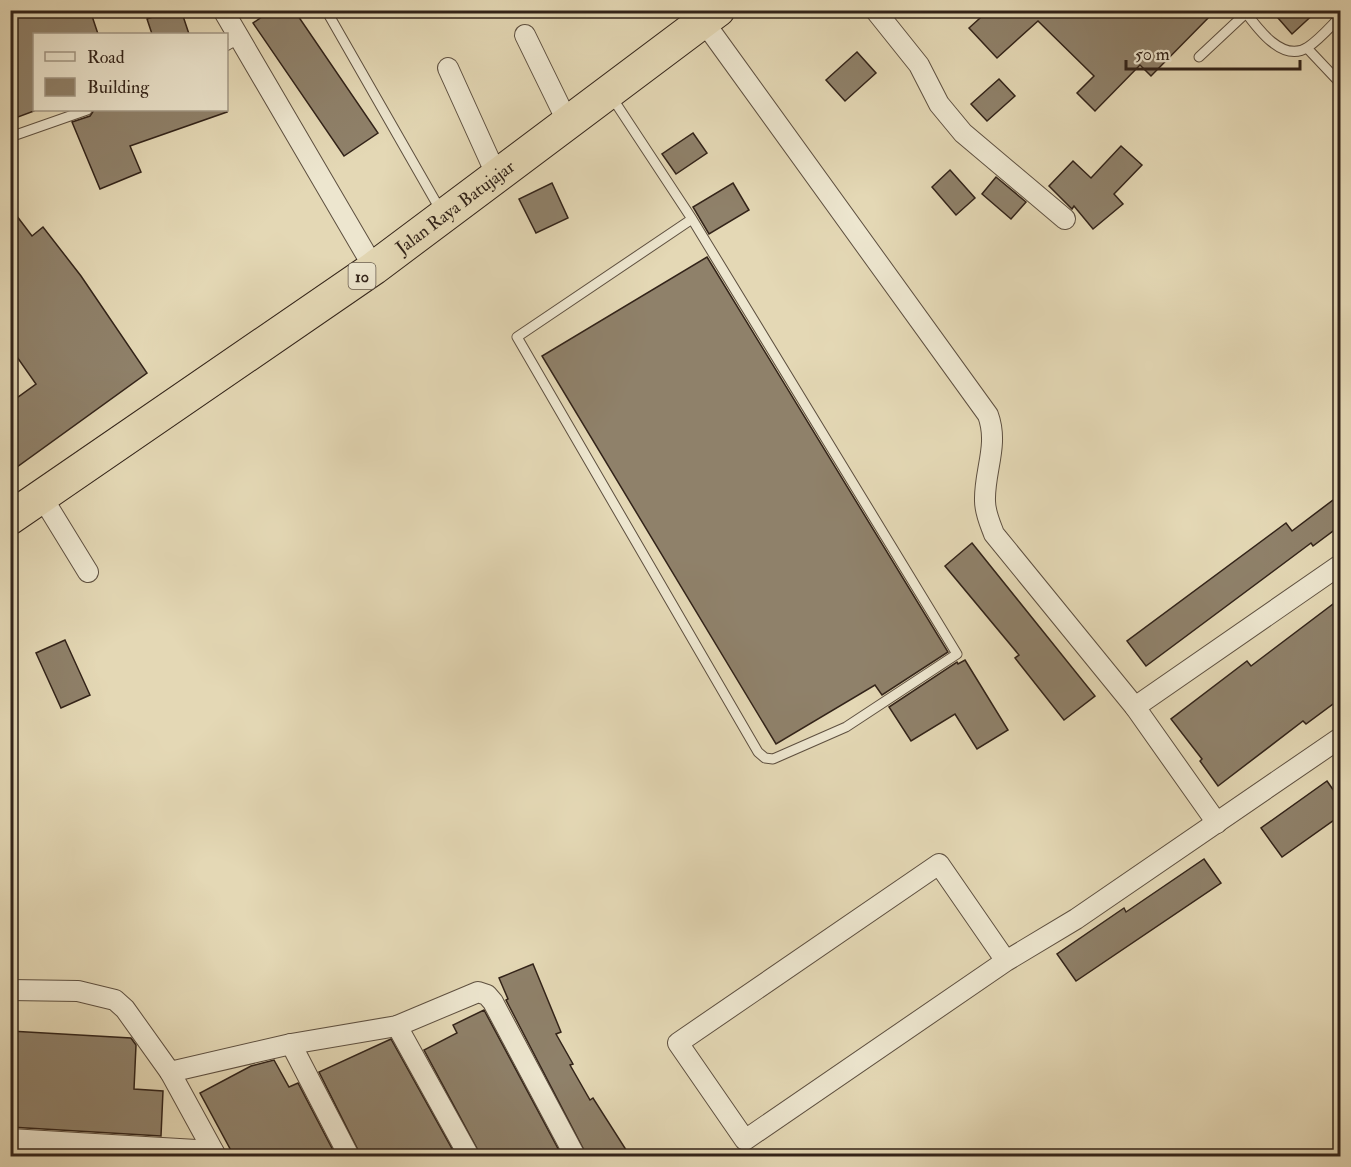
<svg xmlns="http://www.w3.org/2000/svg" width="1351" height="1167" font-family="'IM FELL Double Pica',serif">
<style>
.building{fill:#8f816a;stroke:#322319;stroke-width:1.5}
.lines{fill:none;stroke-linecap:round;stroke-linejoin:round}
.lane-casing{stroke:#5e5040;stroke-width:11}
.street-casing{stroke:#5e5040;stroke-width:22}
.highway-casing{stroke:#322319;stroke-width:35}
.lane{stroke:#ede6cf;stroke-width:9}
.street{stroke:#ede6cf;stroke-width:20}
.highway{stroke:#e4d8b5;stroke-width:33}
.labels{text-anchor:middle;stroke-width:4.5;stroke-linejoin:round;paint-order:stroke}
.shield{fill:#ede6cf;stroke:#6a5e50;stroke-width:1.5}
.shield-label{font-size:16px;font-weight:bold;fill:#322319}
.street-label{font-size:18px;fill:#322319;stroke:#ede6cf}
</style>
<rect width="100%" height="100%" fill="#e4d8b5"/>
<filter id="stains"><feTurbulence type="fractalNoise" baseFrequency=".00333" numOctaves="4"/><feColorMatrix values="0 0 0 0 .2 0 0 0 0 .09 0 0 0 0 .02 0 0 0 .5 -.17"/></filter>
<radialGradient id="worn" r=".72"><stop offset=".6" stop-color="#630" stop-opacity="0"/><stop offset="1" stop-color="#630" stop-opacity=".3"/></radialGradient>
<!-- building -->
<g class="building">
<path d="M10,10H90L98,34H34V111L10,120Z"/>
<path d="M172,10H181L189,34H152L147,19Z"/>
<path d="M272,10H294L378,133L344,156L253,23Z"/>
<path d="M989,10H1216L1151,76L1140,65L1095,111L1077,93L1094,76L1038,21L997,58L969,28Z"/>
<path d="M1271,10H1318L1292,34Z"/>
<path d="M857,52L876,73L845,101L826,80Z"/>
<path d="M999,79L1015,96L987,121L971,104Z"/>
<path d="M94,110H226L227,112L130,146L141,172L100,189L72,122L90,116Z"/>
<path d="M693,133L707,153L676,174L662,154Z"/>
<path d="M1121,146L1142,165L1114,194L1123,204L1093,229L1074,206L1072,209L1049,186L1073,161L1091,178Z"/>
<path d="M950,170L975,198L956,215L932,187Z"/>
<path d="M996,177L1026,202L1011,219L982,194Z"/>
<path d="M552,183L568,218L536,233L519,199Z"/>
<path d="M733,183L749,210L709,234L693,207Z"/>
<path d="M10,207L32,236L43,227L81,276L147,373L10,472V403L36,384L10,347Z"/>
<path d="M707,257L948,652L882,695L875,685L776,744L542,356Z"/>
<path d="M1341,494V525L1313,546L1311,543L1146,666L1127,641L1286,523L1292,531Z"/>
<path d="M972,543L1095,696L1064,720L1015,658L1019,655L945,566Z"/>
<path d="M1341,598V698L1306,724L1303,721L1218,786L1200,761L1202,759L1171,719L1247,661L1251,666Z"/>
<path d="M65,640L90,695L61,708L36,653Z"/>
<path d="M965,660L1008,730L977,749L955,714L911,741L889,707L957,662L958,664Z"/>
<path d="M1327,781L1341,801V815L1282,857L1261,828Z"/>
<path d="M1204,859L1221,883L1076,981L1057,954L1124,908L1126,912Z"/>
<path d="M533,964L561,1032L556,1034L573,1064L570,1065L590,1100L593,1098L630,1156H587L506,1000L508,999L499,978Z"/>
<path d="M484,1010L562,1156H481L424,1050L457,1033L453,1025Z"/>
<path d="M10,1031L131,1038L136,1045L134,1089L163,1091L161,1136L10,1127Z"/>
<path d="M391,1039L456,1156H361L319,1072Z"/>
<path d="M274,1060L289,1087L298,1083L336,1156H234L200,1093L251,1066Z"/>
</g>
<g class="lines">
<!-- lane casing -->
<g class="lane-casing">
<g id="lane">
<path d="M326,10L441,211"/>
<path d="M1244,10C1257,28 1283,64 1308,47C1320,39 1330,27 1340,17"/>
<path d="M226,46L240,38"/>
<path d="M1307,48L1340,83"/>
<path d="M1199,57L1246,13"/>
<path d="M611,96L692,219L957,654L846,727L773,759L765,758L758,752L517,337L692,219"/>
<path d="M10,137L87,110"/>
</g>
</g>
<!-- street casing -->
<g class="street-casing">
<g id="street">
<path d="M223,10L374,268"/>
<path d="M875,10L919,65L939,104L963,133L1065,219"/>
<path d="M704,22L988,415C999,445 984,471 985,501C985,513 990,523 994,534L1135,707L1217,823"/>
<path d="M525,35L568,123"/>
<path d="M448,68L496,174"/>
<path d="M42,497L88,572"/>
<path d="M1135,707L1340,565"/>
<path d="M1006,961L939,864L678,1043L745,1140L1006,961L1076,919L1340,738"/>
<path d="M10,990L78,991L115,1000L125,1009L170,1072L216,1156"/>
<path d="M397,1026L469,1156"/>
<path d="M291,1044L349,1156"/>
<path d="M170,1072L291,1044L397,1026L478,992L487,995L493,1002L575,1156"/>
<path d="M10,1139L213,1151"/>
</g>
</g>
<!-- highway casing -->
<g class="highway-casing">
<g id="highway">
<path id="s1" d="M10,518L374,268L718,10"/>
</g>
</g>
<!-- lane -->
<use href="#lane" class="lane"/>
<!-- street -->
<use href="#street" class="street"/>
<!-- highway -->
<use href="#highway" class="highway"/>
</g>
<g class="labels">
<!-- shield labels -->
<rect class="shield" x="348.5" y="263" width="27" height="26" rx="4.5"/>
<g class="shield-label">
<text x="362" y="282">10</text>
</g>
<!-- street labels -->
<g class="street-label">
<text dy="6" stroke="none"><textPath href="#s1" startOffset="543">Jalan Raya Batujajar</textPath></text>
</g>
</g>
<!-- margin -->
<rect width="1351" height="1167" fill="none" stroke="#e4d8b5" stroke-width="36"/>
<rect x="12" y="12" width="1327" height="1143" fill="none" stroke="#322319" stroke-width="3"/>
<rect x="18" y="18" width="1315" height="1131" fill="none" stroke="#322319" stroke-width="1.5"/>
<!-- legend -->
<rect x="33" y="33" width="195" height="78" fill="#ede6cf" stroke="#a29886" stroke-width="1.5"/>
<rect x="45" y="52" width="30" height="9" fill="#ede6cf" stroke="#a29886" stroke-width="1.5"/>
<text x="87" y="63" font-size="18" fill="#322319">Road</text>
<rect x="45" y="78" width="30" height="18" fill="#8f816a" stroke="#a29886" stroke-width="1.5"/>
<text x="87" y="93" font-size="18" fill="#322319">Building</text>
<!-- scale -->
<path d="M1126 60v9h174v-9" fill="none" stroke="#322319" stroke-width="3"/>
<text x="1135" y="60" font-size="18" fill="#322319" stroke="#ede6cf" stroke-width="4.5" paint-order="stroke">50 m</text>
<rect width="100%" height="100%" filter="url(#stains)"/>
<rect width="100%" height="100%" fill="url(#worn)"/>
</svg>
